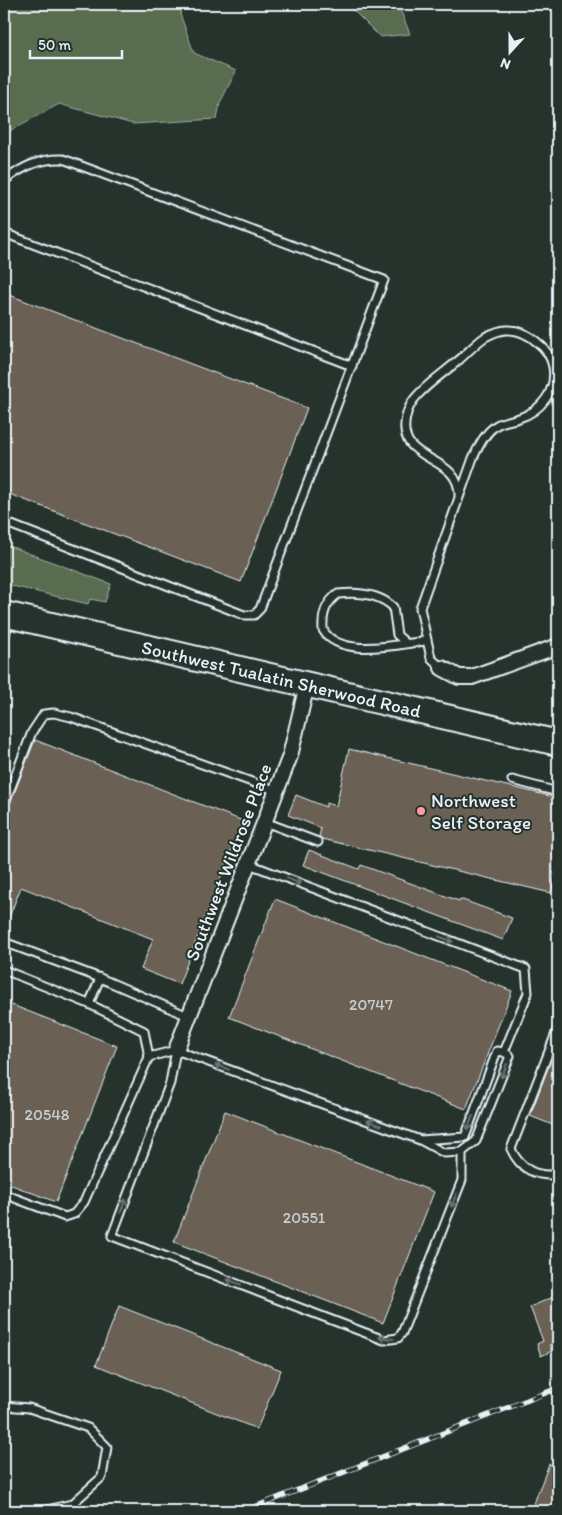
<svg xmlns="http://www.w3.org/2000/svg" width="562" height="1515" font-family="Itim,sans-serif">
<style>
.green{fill:#596c4f;stroke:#a0aea4}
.building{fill:#6a6153;stroke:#e8f1f8}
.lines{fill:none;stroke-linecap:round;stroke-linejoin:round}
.service-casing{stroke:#e8f1f8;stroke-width:11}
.minor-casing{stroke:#e8f1f8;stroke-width:18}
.trunk-casing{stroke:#e8f1f8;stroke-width:28}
.service{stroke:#26332d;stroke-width:7}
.minor{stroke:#26332d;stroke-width:14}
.trunk{stroke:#26332d;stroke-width:24}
.rail-casing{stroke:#e8f1f8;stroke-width:5.5}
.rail{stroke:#26332d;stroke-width:4;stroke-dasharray:11;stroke-linecap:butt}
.oneway{stroke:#6a7674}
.poi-dot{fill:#ff9aa2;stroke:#26332d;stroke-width:2}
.labels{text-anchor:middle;stroke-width:4;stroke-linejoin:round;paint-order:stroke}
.number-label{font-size:16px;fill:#c8cdcf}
.street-label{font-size:19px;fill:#e8f1f8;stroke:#26332d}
.poi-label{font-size:19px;fill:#e8f1f8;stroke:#26332d;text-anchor:start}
</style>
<rect width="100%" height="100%" fill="#26332d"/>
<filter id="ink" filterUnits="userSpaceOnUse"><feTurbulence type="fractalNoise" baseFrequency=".02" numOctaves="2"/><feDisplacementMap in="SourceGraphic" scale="10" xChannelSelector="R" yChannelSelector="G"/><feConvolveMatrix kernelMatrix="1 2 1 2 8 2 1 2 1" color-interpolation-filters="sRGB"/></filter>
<g filter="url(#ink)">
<!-- green -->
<g class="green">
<path d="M4,4H186L180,14L194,53L236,71L220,103L217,119L133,124L59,104L4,134Z"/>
<path d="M347,4H398L410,34L380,37Z"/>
<path d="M4,544L111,584L105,602L90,599L88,604L4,584Z"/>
</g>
<!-- building -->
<g class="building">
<path d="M4,293L307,408L241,582L4,492Z"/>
<path d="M35,740L243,821L179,984L141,969L153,939L21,887L4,930V819Z"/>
<path d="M349,749L558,798V836L554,856L558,857V863L551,893L322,839L319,837L321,828L288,815L296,795L326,807V803L336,806Z"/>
<path d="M309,850L359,869L361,865L459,901L460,899L512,918L503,940L303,865Z"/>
<path d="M275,899L512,991L466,1109L229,1017Z"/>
<path d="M4,1002L117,1046L56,1202L4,1182Z"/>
<path d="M557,1044H558V1127L530,1116Z"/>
<path d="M225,1111L434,1192L383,1323L174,1242Z"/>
<path d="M558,1295V1342L549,1345L552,1351L541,1356L537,1344L543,1341L530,1307Z"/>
<path d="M119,1306L281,1370L257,1429L96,1365Z"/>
<path d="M549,1464L558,1468V1511H531Z"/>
</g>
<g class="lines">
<!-- service casing -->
<g class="service-casing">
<g id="service">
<path d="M4,181C22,167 40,158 63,159L384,280L260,609L254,615H244L4,522"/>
<path d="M4,233L352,366"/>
<path d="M4,640L9,618"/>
<path d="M406,643L397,635L393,607C379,594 357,592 338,594C325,603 322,615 323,630C340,659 398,644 426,641"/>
<path d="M442,668L431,658L420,608L473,458C478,448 484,434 494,427C500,421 511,421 519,418C541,411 557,391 553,367C551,356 545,348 537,342C529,335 518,329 506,330C499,330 491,334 485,337C476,343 467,353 459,360C445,372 428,383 416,397C412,401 407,411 406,417C395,465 461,452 459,497"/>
<path d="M512,780L558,792"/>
<path d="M4,805L32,732L44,714L54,713L71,717L277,791"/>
<path d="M265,822L318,842"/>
<path d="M4,942L100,978L188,1016"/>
<path d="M4,970L89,1004L144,1031L149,1057"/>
<path d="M89,1004L100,978"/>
<path d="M558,1028L511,1149C520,1169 537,1178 558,1174"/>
<path d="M176,1050L170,1083L112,1236L384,1340L398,1338L402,1333L462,1180V1152"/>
<path d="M420,1140L465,1137L497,1051L504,1052"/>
<path d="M4,1194L65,1217L74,1214L84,1202L149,1057L176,1050L420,1140L444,1153L462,1152L476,1141L510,1056L504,1052L528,993L526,969L249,864"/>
<path d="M4,1406L29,1408L88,1428L107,1447L102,1477L72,1504L43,1511"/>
</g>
</g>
<!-- minor casing -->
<g class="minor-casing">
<g id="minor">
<path d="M442,668L459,677H472L558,646"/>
<path d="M176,1050L290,756L307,685"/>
</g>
</g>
<!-- trunk casing -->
<g class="trunk-casing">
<g id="trunk">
<path id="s1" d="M4,614L558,743"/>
</g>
</g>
<!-- service -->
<use href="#service" class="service"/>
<!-- minor -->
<use href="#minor" class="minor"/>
<!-- trunk -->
<use href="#trunk" class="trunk"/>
<!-- rail casing -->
<g class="rail-casing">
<path id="rail" d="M245,1511L558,1388"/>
</g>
<!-- rail -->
<use href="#rail" class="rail"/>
</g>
<!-- one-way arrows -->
<defs><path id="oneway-shaft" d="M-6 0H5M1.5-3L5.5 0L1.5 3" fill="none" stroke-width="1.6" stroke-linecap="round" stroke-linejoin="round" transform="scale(1.25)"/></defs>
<g class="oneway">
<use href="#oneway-shaft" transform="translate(294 881) rotate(21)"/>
<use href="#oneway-shaft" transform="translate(446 939) rotate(21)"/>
<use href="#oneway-shaft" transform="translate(222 1067) rotate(-160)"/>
<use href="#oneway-shaft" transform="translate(504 1071) rotate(112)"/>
<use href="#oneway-shaft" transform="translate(374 1123) rotate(-160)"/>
<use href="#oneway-shaft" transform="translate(470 1123) rotate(111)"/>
<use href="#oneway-shaft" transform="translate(454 1200) rotate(111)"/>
<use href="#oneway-shaft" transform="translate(123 1206) rotate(-69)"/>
<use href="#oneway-shaft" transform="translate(234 1282) rotate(-159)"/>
<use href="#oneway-shaft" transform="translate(386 1338) rotate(-173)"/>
</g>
</g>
<!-- markers -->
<circle class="poi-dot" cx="421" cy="811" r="5"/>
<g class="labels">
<!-- number labels -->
<g class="number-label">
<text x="371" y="1010">20747</text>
<text x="47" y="1120">20548</text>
<text x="304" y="1223">20551</text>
</g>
<!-- street labels -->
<g class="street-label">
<text dy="7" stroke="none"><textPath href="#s1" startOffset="285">Southwest Tualatin Sherwood Road</textPath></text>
<text transform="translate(228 862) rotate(-69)" y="7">Southwest Wildrose Place</text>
</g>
<!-- poi labels -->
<g class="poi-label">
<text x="431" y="807">Northwest<tspan x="431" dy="22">Self Storage</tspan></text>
</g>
</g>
<!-- margin -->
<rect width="562" height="1515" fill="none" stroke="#26332d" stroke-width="20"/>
<rect x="10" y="10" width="542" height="1495" fill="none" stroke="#e8f1f8" stroke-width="2" filter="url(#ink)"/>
<!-- north arrow -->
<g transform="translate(510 52) rotate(201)" stroke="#26332d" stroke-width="4" paint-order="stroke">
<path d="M0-4L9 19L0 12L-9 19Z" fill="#e8f1f8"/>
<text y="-8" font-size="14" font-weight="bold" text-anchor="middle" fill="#e8f1f8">N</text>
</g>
<!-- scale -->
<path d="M30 50v8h92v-8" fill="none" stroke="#e8f1f8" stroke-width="2.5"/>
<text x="38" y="50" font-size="15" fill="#e8f1f8" stroke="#26332d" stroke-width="4" paint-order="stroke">50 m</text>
</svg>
